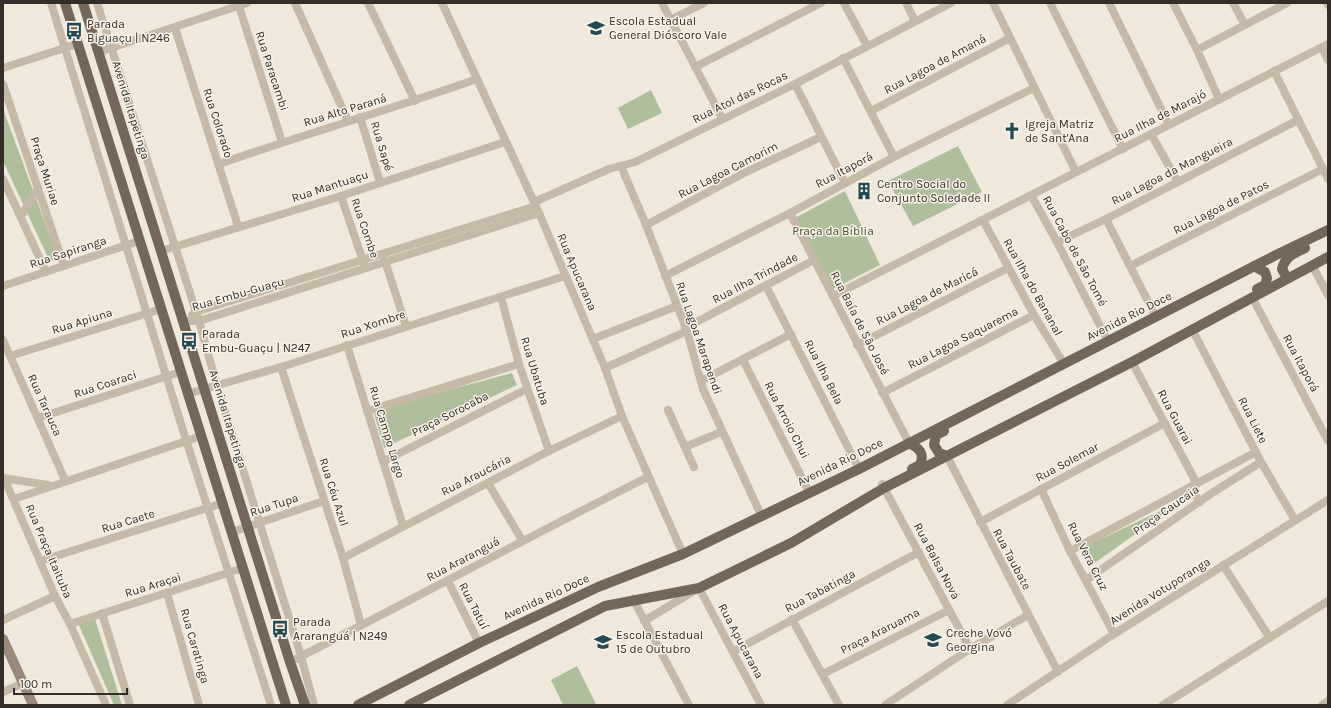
<svg xmlns="http://www.w3.org/2000/svg" width="1331" height="708" font-family="Karla,sans-serif">
<style>
.green{fill:#afbe9d}
.lines{fill:none;stroke-linecap:round;stroke-linejoin:round}
.street{stroke:#c7b9a8;stroke-width:8}
.secondary{stroke:#9a897a;stroke-width:10}
.primary{stroke:#75665a;stroke-width:10}
.labels{text-anchor:middle;stroke-width:3;stroke-linejoin:round;paint-order:stroke}
.poi-label{font-size:12px;fill:#342d28;stroke:#f8f2e7;text-anchor:start}
.street-label{font-size:12px;fill:#342d28;stroke:#f8f2e7}
.park-label{font-size:12px;fill:#40512e;stroke:#f8f2e7}
</style>
<rect width="100%" height="100%" fill="#f0e8db"/>
<!-- green -->
<g class="green">
<path d="M651,90L662,113L628,129L618,108Z"/>
<path d="M3,109L58,258L50,262L3,161Z"/>
<path d="M958,146L982,192L913,226L888,181Z"/>
<path d="M845,191L880,265L833,289L795,218Z"/>
<path d="M512,373L517,385L384,448L373,410Z"/>
<path d="M1183,500L1089,567L1080,549Z"/>
<path d="M95,619L122,705H114L78,623Z"/>
<path d="M577,666L596,704L594,705H563L551,680Z"/>
</g>
<g class="lines">
<!-- street -->
<g class="street">
<path d="M51,3L186,440L271,705"/>
<path d="M97,3L199,321L217,386L301,656L314,705"/>
<path d="M295,3L348,121"/>
<path d="M368,3L415,101"/>
<path d="M442,3L539,213L605,368L622,416L683,554"/>
<path d="M662,3L722,118"/>
<path d="M844,3L867,46"/>
<path d="M906,3L915,21"/>
<path d="M993,3L1076,172"/>
<path d="M1050,3L1123,149"/>
<path d="M1109,3L1169,125"/>
<path d="M1173,3L1197,50L1219,99"/>
<path d="M1233,3L1245,25"/>
<path d="M1327,3L1328,5"/>
<path d="M239,6L282,142"/>
<path d="M670,20L704,3"/>
<path d="M175,28L238,226"/>
<path d="M1322,47L1328,60"/>
<path d="M1197,50L1287,3"/>
<path d="M99,52L247,3"/>
<path d="M843,58L894,157"/>
<path d="M695,67L821,3"/>
<path d="M3,68L77,44"/>
<path d="M1274,71L1328,179"/>
<path d="M3,84L64,266"/>
<path d="M795,84L845,183"/>
<path d="M871,111L1010,38"/>
<path d="M360,117L380,182"/>
<path d="M1151,134L1178,182"/>
<path d="M219,164C305,134 392,109 477,79"/>
<path d="M621,166L646,225L687,331L703,389L761,515"/>
<path d="M3,179L46,272"/>
<path d="M1031,195L1057,242L1108,341"/>
<path d="M341,196L364,264"/>
<path d="M534,202L609,169L635,162L795,84L951,3"/>
<path d="M790,213L909,443"/>
<path d="M21,216L38,189"/>
<path d="M1106,219L1156,317"/>
<path d="M983,220L1034,315L1064,364"/>
<path d="M646,225L748,171L821,137"/>
<path d="M1057,242L1106,219L1298,120"/>
<path d="M161,251L341,196L505,142"/>
<path d="M384,258L406,326"/>
<path d="M1312,265L1328,295"/>
<path d="M1130,266L1323,169"/>
<path d="M665,276L790,213L894,157L1034,88"/>
<path d="M3,286L139,241"/>
<path d="M766,286L859,469"/>
<path d="M833,296L1328,44"/>
<path d="M501,297L519,364L549,451"/>
<path d="M1252,297L1328,441"/>
<path d="M192,315L195,312L536,206"/>
<path d="M183,321H199L539,213"/>
<path d="M685,328L814,260"/>
<path d="M1192,329L1261,462L1295,520"/>
<path d="M593,339L677,306"/>
<path d="M3,340L65,480"/>
<path d="M347,345L403,526"/>
<path d="M857,345L1008,268"/>
<path d="M10,356L161,309"/>
<path d="M743,360L809,492"/>
<path d="M1132,362L1197,484"/>
<path d="M281,367L343,558L361,625"/>
<path d="M605,368L687,331"/>
<path d="M701,381L791,334"/>
<path d="M882,393L1034,315"/>
<path d="M187,394L281,367L565,276"/>
<path d="M668,410L694,467"/>
<path d="M367,411L519,364"/>
<path d="M38,418L180,372"/>
<path d="M685,447L721,432"/>
<path d="M947,456L1058,672"/>
<path d="M384,461L527,389"/>
<path d="M3,478L48,485"/>
<path d="M4,478L55,596L70,624L106,705"/>
<path d="M488,483L522,540"/>
<path d="M882,484L970,649"/>
<path d="M1190,487L1200,502"/>
<path d="M1041,489L1070,551L1114,634"/>
<path d="M14,499L201,436"/>
<path d="M980,522L1165,423"/>
<path d="M232,532L324,501"/>
<path d="M1070,551L1256,452"/>
<path d="M343,558L549,451L622,416"/>
<path d="M40,561L223,503"/>
<path d="M1223,565L1270,638"/>
<path d="M1086,580L1212,493L1261,462"/>
<path d="M448,581L479,643"/>
<path d="M167,593L199,705"/>
<path d="M633,599L689,705"/>
<path d="M102,613L130,705"/>
<path d="M792,619L839,705"/>
<path d="M3,620L55,596"/>
<path d="M644,621L699,588L761,705"/>
<path d="M70,624L243,568"/>
<path d="M734,651L919,552"/>
<path d="M290,662C410,601 528,537 648,477"/>
<path d="M823,674L949,610"/>
<path d="M3,692L23,683"/>
<path d="M885,705L970,649L1028,615"/>
<path d="M1007,705L1114,634L1328,500"/>
<path d="M1163,705L1328,601"/>
<path d="M1322,705L1328,701"/>
</g>
<!-- secondary -->
<path class="secondary" d="M3,639L33,705"/>
<!-- primary -->
<g class="primary">
<path d="M65,3L286,705"/>
<path d="M83,3L290,662L305,705"/>
<path d="M1254,266L1265,272L1267,278L1265,285L1257,289"/>
<path d="M1287,278L1282,269C1285,256 1294,254 1305,248"/>
<path d="M944,431L936,435L934,445L939,453L947,456"/>
<path d="M909,443C919,448 925,453 920,465L912,469"/>
<path d="M358,705L479,643L598,587L683,554L859,469L1276,255L1328,230"/>
<path d="M409,705L605,606L699,588L791,543L884,488L1132,362L1328,257"/>
</g>
</g>
<!-- icons -->
<defs>
<g id="school-bare" transform="scale(1.38)"><path d="M0-5L7-2L0 1L-7-2ZM-4 1L0 2.5L4 1V4Q0 6-4 4Z" fill="#214a53" stroke="#f8f2e7" stroke-width="2.5" paint-order="stroke"/></g>
<g id="bus-bare" transform="scale(1.38)"><path d="M-5-6H5V4H4V6H2V4H-2V6H-4V4H-5ZM-3.5-4V0h7V-4ZM-3.5 1.2v1.5H-2V1.2ZM2 1.2v1.5H3.5V1.2Z" fill="#214a53" stroke="#f8f2e7" stroke-width="2.5" paint-order="stroke"/></g>
<g id="church-bare" transform="scale(1.38)"><path d="M-1.2-6h2.4v3.5h3.3v2.4h-3.3V6h-2.4V-.1h-3.3v-2.4h3.3Z" fill="#214a53" stroke="#f8f2e7" stroke-width="2.5" paint-order="stroke"/></g>
<g id="building-bare" transform="scale(1.38)"><path d="M-4-6H4V6H1V3H-1V6H-4ZM-2.5-4.3h1.7v1.8h-1.7ZM.8-4.3h1.7v1.8H.8ZM-2.5-1h1.7V.8h-1.7ZM.8-1h1.7V.8H.8Z" fill="#214a53" stroke="#f8f2e7" stroke-width="2.5" paint-order="stroke"/></g>
</defs>
<g fill-rule="evenodd">
<use href="#school-bare" x="596" y="28"/>
<use href="#bus-bare" x="74" y="31"/>
<use href="#church-bare" x="1012" y="131"/>
<use href="#building-bare" x="864" y="191"/>
<use href="#bus-bare" x="189" y="341"/>
<use href="#bus-bare" x="280" y="629"/>
<use href="#school-bare" x="933" y="640"/>
<use href="#school-bare" x="603" y="642"/>
</g>
<g class="labels">
<!-- poi labels -->
<g class="poi-label">
<text x="609" y="25">Escola Estadual<tspan x="609" dy="14">General Dióscoro Vale</tspan></text>
<text x="87" y="28">Parada<tspan x="87" dy="14">Biguaçu | N246</tspan></text>
<text x="1025" y="128">Igreja Matriz<tspan x="1025" dy="14">de Sant'Ana</tspan></text>
<text x="877" y="188">Centro Social do<tspan x="877" dy="14">Conjunto Soledade II</tspan></text>
<text x="202" y="338">Parada<tspan x="202" dy="14">Embu-Guaçu | N247</tspan></text>
<text x="293" y="626">Parada<tspan x="293" dy="14">Araranguá | N249</tspan></text>
<text x="946" y="637">Creche Vovó<tspan x="946" dy="14">Georgina</tspan></text>
<text x="616" y="639">Escola Estadual<tspan x="616" dy="14">15 de Outubro</tspan></text>
</g>
<!-- street labels -->
<g class="street-label">
<text transform="translate(935 64) rotate(-28)" y="4">Rua Lagoa de Amaná</text>
<text transform="translate(272 71) rotate(72)" y="4">Rua Paracambi</text>
<text transform="translate(740 97) rotate(-26)" y="4">Rua Atol das Rocas</text>
<text transform="translate(131 110) rotate(73)" y="4">Avenida Itapetinga</text>
<text transform="translate(345 110) rotate(-17)" y="4">Rua Alto Paraná</text>
<text transform="translate(1160 116) rotate(-27)" y="4">Rua Ilha de Marajó</text>
<text transform="translate(218 123) rotate(72)" y="4">Rua Colorado</text>
<text transform="translate(382 146) rotate(73)" y="4">Rua Sapé</text>
<text transform="translate(728 170) rotate(-27)" y="4">Rua Lagoa Camorim</text>
<text transform="translate(844 170) rotate(-28)" y="4">Rua Itaporá</text>
<text transform="translate(45 171) rotate(72)" y="4">Praça Muriae</text>
<text transform="translate(1172 171) rotate(-27)" y="4">Rua Lagoa da Mangueira</text>
<text transform="translate(330 186) rotate(-18)" y="4">Rua Mantuaçu</text>
<text transform="translate(1221 207) rotate(-27)" y="4">Rua Lagoa de Patos</text>
<text transform="translate(365 228) rotate(71)" y="4">Rua Combe</text>
<text transform="translate(1075 251) rotate(62)" y="4">Rua Cabo de São Tomé</text>
<text transform="translate(68 252) rotate(-18)" y="4">Rua Sapiranga</text>
<text transform="translate(577 272) rotate(67)" y="4">Rua Apucarana</text>
<text transform="translate(755 278) rotate(-28)" y="4">Rua Ilha Trindade</text>
<text transform="translate(1033 287) rotate(61)" y="4">Rua Ilha do Bananal</text>
<text transform="translate(238 294) rotate(-16)" y="4">Rua Embu-Guaçu</text>
<text transform="translate(927 296) rotate(-27)" y="4">Rua Lagoa de Maricá</text>
<text transform="translate(1129 316) rotate(-27)" y="4">Avenida Rio Doce</text>
<text transform="translate(82 321) rotate(-17)" y="4">Rua Apiuna</text>
<text transform="translate(860 323) rotate(63)" y="4">Rua Baía de São José</text>
<text transform="translate(373 324) rotate(-18)" y="4">Rua Xombre</text>
<text transform="translate(699 338) rotate(71)" y="4">Rua Lagoa Marapendi</text>
<text transform="translate(963 338) rotate(-27)" y="4">Rua Lagoa Saquarema</text>
<text transform="translate(1301 363) rotate(62)" y="4">Rua Itaporá</text>
<text transform="translate(535 371) rotate(73)" y="4">Rua Ubatuba</text>
<text transform="translate(824 372) rotate(63)" y="4">Rua Ilha Bela</text>
<text transform="translate(105 384) rotate(-18)" y="4">Rua Coaraci</text>
<text transform="translate(45 405) rotate(66)" y="4">Rua Tarauca</text>
<text transform="translate(450 414) rotate(-27)" y="4">Praça Sorocaba</text>
<text transform="translate(1175 417) rotate(62)" y="4">Rua Guarai</text>
<text transform="translate(228 419) rotate(73)" y="4">Avenida Itapetinga</text>
<text transform="translate(787 420) rotate(63)" y="4">Rua Arroio Chui</text>
<text transform="translate(1253 420) rotate(63)" y="4">Rua Liete</text>
<text transform="translate(387 432) rotate(73)" y="4">Rua Campo Largo</text>
<text transform="translate(840 462) rotate(-26)" y="4">Avenida Rio Doce</text>
<text transform="translate(1067 462) rotate(-28)" y="4">Rua Solemar</text>
<text transform="translate(476 475) rotate(-27)" y="4">Rua Araucária</text>
<text transform="translate(334 492) rotate(72)" y="4">Rua Céu Azul</text>
<text transform="translate(274 505) rotate(-18)" y="4">Rua Tupa</text>
<text transform="translate(1166 510) rotate(-35)" y="4">Praça Caucaia</text>
<text transform="translate(128 521) rotate(-17)" y="4">Rua Caete</text>
<text transform="translate(49 551) rotate(67)" y="4">Rua Praça Itaituba</text>
<text transform="translate(1088 556) rotate(63)" y="4">Rua Vera Cruz</text>
<text transform="translate(463 559) rotate(-28)" y="4">Rua Araranguá</text>
<text transform="translate(1012 559) rotate(62)" y="4">Rua Taubate</text>
<text transform="translate(937 561) rotate(62)" y="4">Rua Balsa Nova</text>
<text transform="translate(153 585) rotate(-17)" y="4">Rua Araçai</text>
<text transform="translate(820 591) rotate(-28)" y="4">Rua Tabatinga</text>
<text transform="translate(1160 591) rotate(-32)" y="4">Avenida Votuporanga</text>
<text transform="translate(546 597) rotate(-25)" y="4">Avenida Rio Doce</text>
<text transform="translate(474 606) rotate(63)" y="4">Rua Tatuí</text>
<text transform="translate(880 631) rotate(-27)" y="4">Praça Araruama</text>
<text transform="translate(741 641) rotate(62)" y="4">Rua Apucarana</text>
<text transform="translate(195 646) rotate(74)" y="4">Rua Caratinga</text>
</g>
<!-- park labels -->
<g class="park-label">
<text x="833" y="235">Praça da Bíblia</text>
</g>
</g>
<!-- border -->
<rect width="1331" height="708" fill="none" stroke="#342d28" stroke-width="8"/>
<!-- scale -->
<path d="M14 688v6h113v-6" fill="none" stroke="#342d28" stroke-width="2"/>
<text x="20" y="688" font-size="12" fill="#342d28" stroke="#f8f2e7" stroke-width="3" paint-order="stroke">100 m</text>
</svg>
